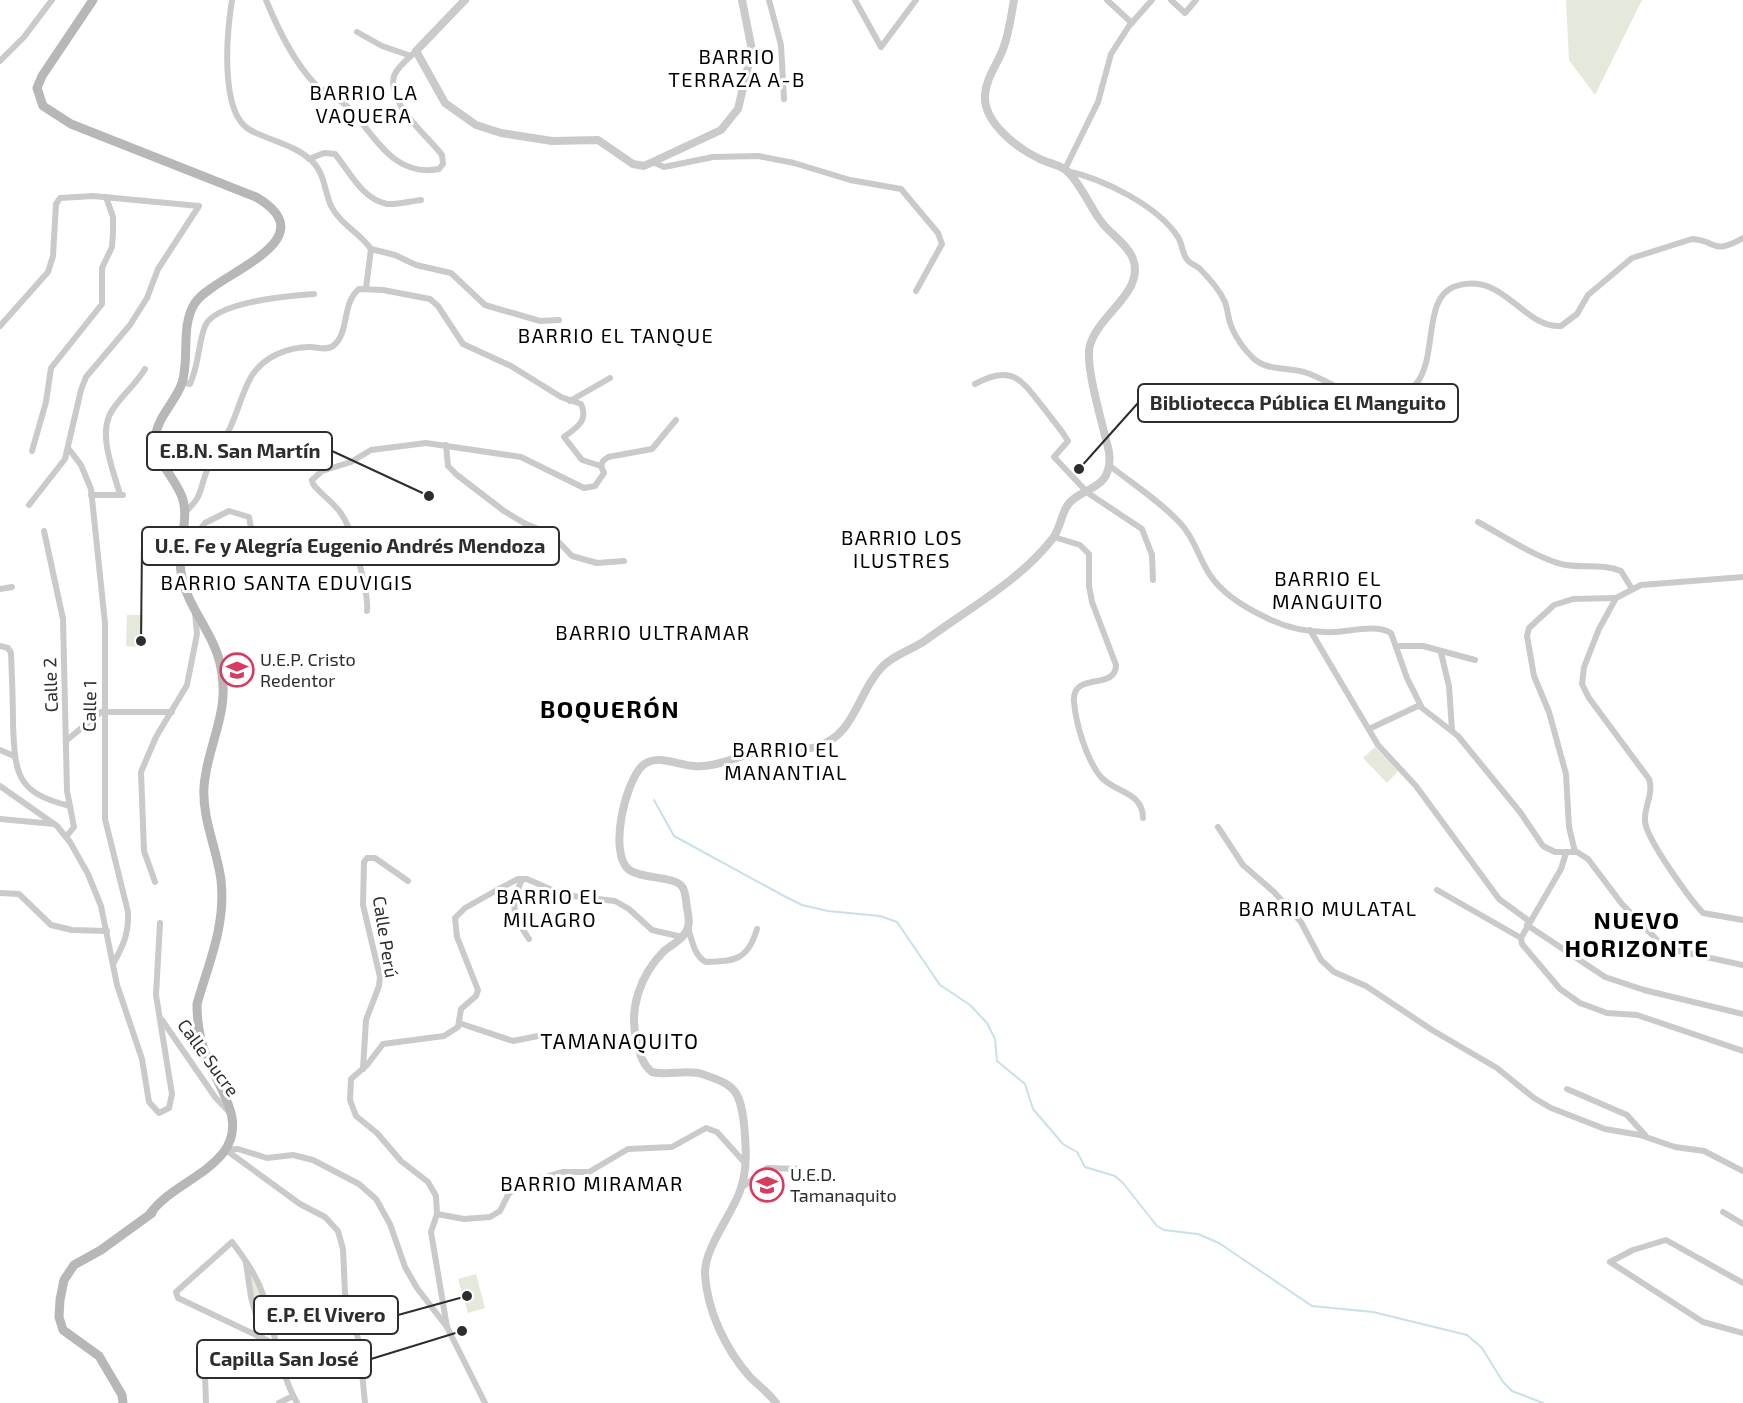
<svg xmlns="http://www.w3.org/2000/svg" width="1743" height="1403" font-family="'Exo 2',sans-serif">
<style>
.green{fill:#e5e9db}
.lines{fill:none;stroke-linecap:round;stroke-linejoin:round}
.stream{stroke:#c8e0e8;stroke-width:2}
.minor{stroke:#cacaca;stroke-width:6}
.tertiary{stroke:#cacaca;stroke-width:8}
.secondary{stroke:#b7b7b7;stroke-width:9}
.labels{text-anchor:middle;stroke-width:6;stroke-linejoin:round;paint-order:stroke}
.poi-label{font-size:18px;fill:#2d2d2d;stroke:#fff;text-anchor:start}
.street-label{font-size:18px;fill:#2d2d2d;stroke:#fff}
.neighbourhood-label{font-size:20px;letter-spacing:1.5px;fill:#000;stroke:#fff}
.quarter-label{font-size:21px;letter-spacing:1.5px;fill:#000;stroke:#fff}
.district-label{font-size:24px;font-weight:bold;letter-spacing:1.5px;fill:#000;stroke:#fff}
.leader{fill:none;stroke:#2d2d2d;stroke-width:2}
.callout-dot{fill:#2d2d2d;stroke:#fff;stroke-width:2}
.callout{fill:#fff;stroke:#2d2d2d;stroke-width:2}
.callout-label{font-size:20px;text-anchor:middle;font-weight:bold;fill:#2d2d2d}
</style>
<rect width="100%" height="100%" fill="#fff"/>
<!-- green -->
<g class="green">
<path d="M1566,0H1642L1595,95L1569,60Z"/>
<path d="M127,615H143L142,647L126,646Z"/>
<path d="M1375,747L1398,771L1387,783L1363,758Z"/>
<path d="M251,1273L262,1297L269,1326L261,1329L252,1295Z"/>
<path d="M476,1274L485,1308L468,1313L458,1279Z"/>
</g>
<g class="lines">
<!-- stream -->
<path class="stream" d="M654,800L674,836L784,896L802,905L828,911L880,916L897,922L940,985L970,1005L987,1023L995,1039L997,1061L1025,1084L1033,1109L1063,1144L1077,1152L1085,1167L1115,1176L1123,1183L1157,1226L1164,1230L1198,1234L1219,1243L1312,1306L1373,1312L1467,1335L1482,1348L1503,1382L1512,1391L1543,1403"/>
<!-- minor -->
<g class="minor">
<path d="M232,0C227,31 219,113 250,130C270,141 293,144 311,160C325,173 324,190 331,206C340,224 360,233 371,249L366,288"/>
<path d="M266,0C278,29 293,61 315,84C325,94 339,98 349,108C375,135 393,178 439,169L443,164L442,155C427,135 387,104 394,76C397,67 409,58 416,51"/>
<path d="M769,0L781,45L784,99"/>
<path d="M855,0L881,47L916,0"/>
<path d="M1107,0L1132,23"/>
<path d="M1171,0L1185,13L1196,0"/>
<path d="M357,32L382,46L411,56"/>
<path d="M0,61L24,37L52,0"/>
<path d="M309,159L324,153L335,154C350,172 362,199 387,204C397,205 411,201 421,200"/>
<path d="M655,163L664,167L713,157L758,156L794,163L850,180L901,189L938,233L942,244L916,291"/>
<path d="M1065,169L1098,102L1111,54L1129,26L1152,0"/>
<path d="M1067,171C1103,179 1157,205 1178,237C1182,243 1182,252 1186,258C1189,264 1196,265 1200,269C1209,278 1220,291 1225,302C1228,310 1228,320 1232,328C1236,338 1245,350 1253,358C1267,371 1286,367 1304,372C1327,379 1346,396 1371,398C1458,406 1409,301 1456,286C1504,271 1522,328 1561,326L1577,314L1588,295L1632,258L1692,239C1717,240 1711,256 1743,238"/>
<path d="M371,249L395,255L416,265L451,273L485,305L540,321L559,320"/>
<path d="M0,326L48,272L53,256L56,204L60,198L93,196L199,206L158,269L147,298L130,325L86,377L81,390L65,459L29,505"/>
<path d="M182,382L190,384C199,365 198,344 205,326C216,301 291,296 314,294"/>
<path d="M975,384C1015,362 1023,383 1046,411C1054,422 1061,429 1068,441L1054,457L1088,493L1142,529L1152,555L1153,580"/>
<path d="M570,401L610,378"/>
<path d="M446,445L448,466L457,475L504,511L524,523L552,535L572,556L597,563L624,561"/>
<path d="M68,448L81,465L91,489L105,623V819L128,912C129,934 123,946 113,964"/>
<path d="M32,451L46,402L51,368L102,304V268L112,247L113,232V217L106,197"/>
<path d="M601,466L603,461L608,457L652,449L676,420"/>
<path d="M1110,466C1133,484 1161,502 1181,524C1195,539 1199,559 1210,575C1222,593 1246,608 1265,617C1286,628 1312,633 1336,632C1352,631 1376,624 1391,633L1407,678L1422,708L1458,736L1520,812L1543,846L1555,852H1577L1588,859L1622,904L1665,948L1743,965"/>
<path d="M91,495H123"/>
<path d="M120,495C114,471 96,433 113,409C123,394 136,384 145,369"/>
<path d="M185,512C202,497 199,492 206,473C212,457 223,443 230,428C238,411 242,393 251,377C263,357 287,347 310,347C318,347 326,351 333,346C350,333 341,304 359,289L383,290L430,299L438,306L463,344L511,366L561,397L581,404C589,421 576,428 564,437L582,460L601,466L604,473L595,486L584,488L521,457L426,443L371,450L351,462L322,471L312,480L313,484C321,495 335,503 342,515C352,529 369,594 367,611"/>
<path d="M1478,522C1504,536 1533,556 1561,564C1581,569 1602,563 1621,571L1632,589"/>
<path d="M44,531L63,619L67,791L74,827L66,837"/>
<path d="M1054,537L1080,545L1089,554V586L1092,602L1116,665C1116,691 1071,671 1074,702C1076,724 1086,758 1100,776C1114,793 1143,791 1143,818"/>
<path d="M182,552L205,523L229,511L249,517L253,539"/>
<path d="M1743,577L1641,585L1616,598L1599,629L1584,667L1582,684L1589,698L1649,779C1654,794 1644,806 1645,821C1646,839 1690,899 1703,913L1743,920"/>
<path d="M0,589L12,587"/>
<path d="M1310,630L1378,745L1416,786L1499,899L1529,921"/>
<path d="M0,646L8,648L11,653C12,677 13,700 13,724C15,774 16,793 70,806"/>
<path d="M1397,646H1423L1475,660"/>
<path d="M1441,653L1449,686L1452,730"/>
<path d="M1369,729L1420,705"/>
<path d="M67,740L101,712H172"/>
<path d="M0,750L14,756"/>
<path d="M0,786L57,826L70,842L88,874L101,906L117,985L142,1059L149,1102L159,1113L169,1108L172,1094L156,995L160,923"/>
<path d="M0,819L54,824"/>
<path d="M1218,827L1243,865L1274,892L1301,922L1321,960L1334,972L1366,986L1432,1030L1497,1068L1534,1098L1551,1108L1605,1129L1640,1135L1675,1147L1704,1151L1743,1171"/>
<path d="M1575,852L1569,827L1566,774L1549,712L1534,676L1527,636L1529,628L1554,605L1573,599L1616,598"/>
<path d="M1566,853L1561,869L1521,938L1522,944L1560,989L1580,1003L1607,1013L1637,1015L1743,1051"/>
<path d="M522,879C510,908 512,914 529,939"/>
<path d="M155,882L144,851L141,772L156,737L187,685L197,634L195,613"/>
<path d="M1437,890L1521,938"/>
<path d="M0,893L19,894L51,925L72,930L107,931"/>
<path d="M1527,925L1605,977L1644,990L1743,1014"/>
<path d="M688,928C692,940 694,956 706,962C735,961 748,960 757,929"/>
<path d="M162,1020L215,1097L230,1113"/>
<path d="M459,1023L513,1041L538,1036"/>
<path d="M363,1069L366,1020L379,986L380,977L363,905L364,862L367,858H375L408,881"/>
<path d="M1567,1089L1627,1115L1645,1135"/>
<path d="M225,1150L238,1149L267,1158L293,1155L313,1160L359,1184L376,1199L390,1224L405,1267L417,1288L447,1327L485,1403"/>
<path d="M226,1150L300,1204L325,1217L338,1231L343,1249L345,1293L359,1342L365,1403"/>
<path d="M740,1189L767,1168L798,1169"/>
<path d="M1723,1212L1743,1224"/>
<path d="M437,1214L464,1219L490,1217L500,1211L509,1193L529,1182L562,1172H589L628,1149L672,1147L706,1128L717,1132L745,1163"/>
<path d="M1743,1283L1666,1240L1633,1250L1610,1262L1703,1322L1743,1333"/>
<path d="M447,1327L431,1232L437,1214L436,1196L428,1182L401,1161L377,1133L356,1116L350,1100L351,1079L367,1065L383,1044L444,1036L458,1027L461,1009L476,996L478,990L457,937L455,918L465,908L497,890L518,879H527L564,895L615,901L629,909L652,930L682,937"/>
<path d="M277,1345L178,1298L176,1292L232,1242C245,1259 257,1276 264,1297C275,1332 279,1371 297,1403"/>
<path d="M206,1403L205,1375L262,1338L251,1297L246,1263"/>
<path d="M279,1403L293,1396"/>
</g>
<!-- tertiary -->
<g class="tertiary">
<path d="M465,0L416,51L445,103L476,125L501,133L552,141L598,140L633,164L644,166L721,130L738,109L752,50L742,0"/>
<path d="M776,1403C769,1393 759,1386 750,1377C726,1350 707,1311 705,1274C704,1249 731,1216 740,1191C748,1169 746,1146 744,1124C740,1090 735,1085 702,1074C687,1069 668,1076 652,1072C642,1064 640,1054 637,1042C628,1010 640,975 664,951C670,946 678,942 683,936C691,927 689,919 687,908C686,902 686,894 683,888C676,875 641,880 628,869C609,851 625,783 642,766C656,753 677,765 694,766C717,768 739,755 762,751C780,748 798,752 816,747C856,735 857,692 883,666C895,654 912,650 926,640C968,609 1021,580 1053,538C1060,528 1061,516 1067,506C1080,486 1114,492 1109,452C1104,428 1084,365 1090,345C1099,314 1145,292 1133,259C1128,245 1112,235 1103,224C1090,208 1082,185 1067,171C1061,165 1047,163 1038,158C1017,148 983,122 985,95C986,78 997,65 1003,49C1009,34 1011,16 1014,0"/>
</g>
<!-- secondary -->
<g class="secondary">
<path d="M93,0L42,76L37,88L43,106L71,124L256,197C331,241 214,274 195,303C180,326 190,358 182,383C175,403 156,418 155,440C154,461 178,480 183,500C189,521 177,549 181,572C186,606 212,630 220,663C232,712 207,743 204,787C202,819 217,849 221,880C226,925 209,962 197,1004C197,1022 200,1041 207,1058C218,1088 248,1121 223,1153C203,1178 168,1188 149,1215"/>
<path d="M123,1403L122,1395L99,1356L63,1330L59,1317L60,1300L64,1280L74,1265L101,1250L152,1213"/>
</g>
</g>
<!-- icons -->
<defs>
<g id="school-ring" transform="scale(1.725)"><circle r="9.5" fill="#fff" stroke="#d73c5f" stroke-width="1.5"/><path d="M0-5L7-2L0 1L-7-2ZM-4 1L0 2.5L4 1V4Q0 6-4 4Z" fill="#d73c5f"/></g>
</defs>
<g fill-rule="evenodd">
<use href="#school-ring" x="237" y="670"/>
<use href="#school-ring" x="767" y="1185"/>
</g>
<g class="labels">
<!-- poi labels -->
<g class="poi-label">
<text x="260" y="666">U.E.P. Cristo<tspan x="260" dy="21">Redentor</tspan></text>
<text x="790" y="1181">U.E.D.<tspan x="790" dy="21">Tamanaquito</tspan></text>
</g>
<!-- street labels -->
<g class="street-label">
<text transform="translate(51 685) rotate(-92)" y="6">Calle 2</text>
<text transform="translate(90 706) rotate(-89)" y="6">Calle 1</text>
<text transform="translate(385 937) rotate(81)" y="6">Calle Perú</text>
<text transform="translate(208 1058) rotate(54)" y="6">Calle Sucre</text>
</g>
<!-- neighbourhood labels -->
<g class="neighbourhood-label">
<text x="737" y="64">BARRIO<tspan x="737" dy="23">TERRAZA A-B</tspan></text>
<text x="364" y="100">BARRIO LA<tspan x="364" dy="23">VAQUERA</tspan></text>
<text x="616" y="343">BARRIO EL TANQUE</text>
<text x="902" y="545">BARRIO LOS<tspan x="902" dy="23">ILUSTRES</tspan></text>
<text x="1328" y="586">BARRIO EL<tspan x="1328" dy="23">MANGUITO</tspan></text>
<text x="287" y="590">BARRIO SANTA EDUVIGIS</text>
<text x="653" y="640">BARRIO ULTRAMAR</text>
<text x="786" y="757">BARRIO EL<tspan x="786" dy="23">MANANTIAL</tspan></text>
<text x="550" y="904">BARRIO EL<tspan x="550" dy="23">MILAGRO</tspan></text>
<text x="1328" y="916">BARRIO MULATAL</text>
<text x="592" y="1191">BARRIO MIRAMAR</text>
</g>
<!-- quarter labels -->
<g class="quarter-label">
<text x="620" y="1049">TAMANAQUITO</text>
</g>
<!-- district labels -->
<g class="district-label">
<text x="610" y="718">BOQUERÓN</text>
<text x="1637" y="929">NUEVO<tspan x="1637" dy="28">HORIZONTE</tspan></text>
</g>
</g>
<!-- callouts -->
<path class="leader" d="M1079 469L1138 403M429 496L332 451M141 641L142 546M467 1296L398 1315M462 1331L371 1359"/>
<g class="callout-dot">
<circle cx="1079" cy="469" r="6"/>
<circle cx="429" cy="496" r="6"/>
<circle cx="141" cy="641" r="6"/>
<circle cx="467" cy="1296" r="6"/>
<circle cx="462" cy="1331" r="6"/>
</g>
<g class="callout">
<rect x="1138" y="384" width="320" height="38" rx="6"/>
<rect x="147" y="432" width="185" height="38" rx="6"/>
<rect x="142" y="527" width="417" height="38" rx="6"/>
<rect x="254" y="1296" width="144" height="38" rx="6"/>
<rect x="197" y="1340" width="174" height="38" rx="6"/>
</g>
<g class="callout-label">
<text x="1298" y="410">Bibliotecca Pública El Manguito</text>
<text x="240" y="458">E.B.N. San Martín</text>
<text x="350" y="553">U.E. Fe y Alegría Eugenio Andrés Mendoza</text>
<text x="326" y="1322">E.P. El Vivero</text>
<text x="284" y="1366">Capilla San José</text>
</g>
</svg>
